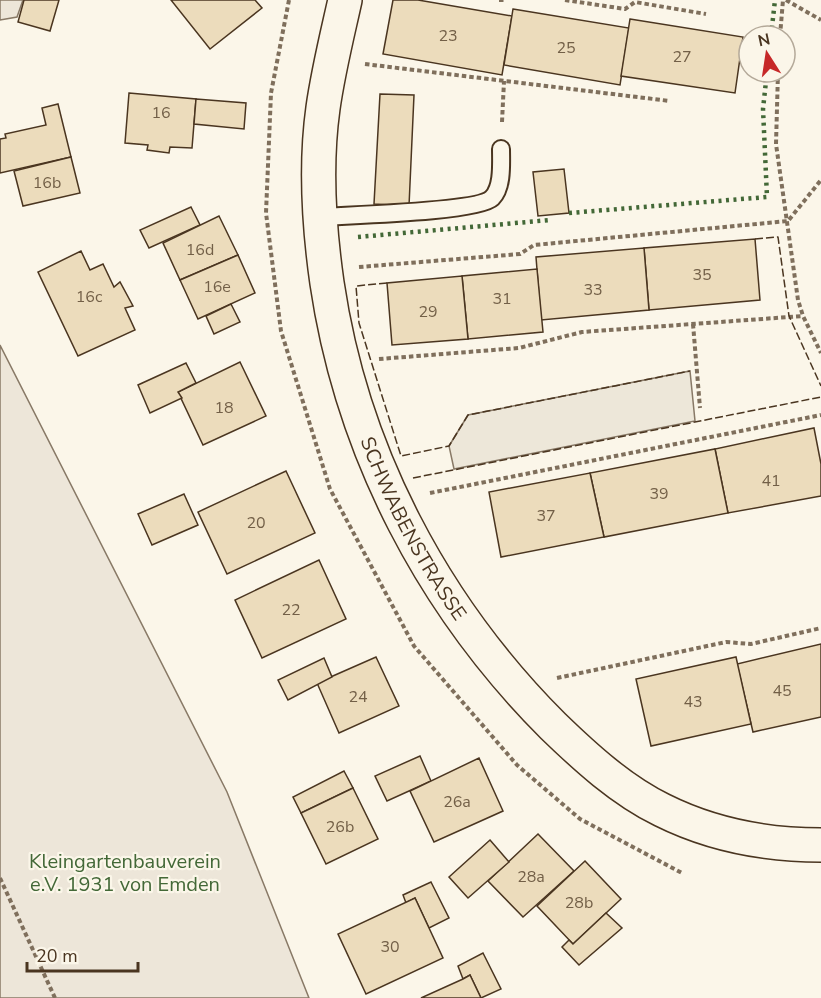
<svg xmlns="http://www.w3.org/2000/svg" width="821" height="998" font-family="'Nunito Sans',sans-serif">
<style>
.green{fill:#ede6d9;stroke:#887966;stroke-width:1.5}
.parking{fill:#ede7d9;stroke:#887966;stroke-width:1.5}
.building{fill:#ecdcbc;stroke:#4a3520;stroke-width:1.5}
.lines{fill:none;stroke-linecap:round;stroke-linejoin:round}
.service-casing{stroke:#4a3520;stroke-width:20}
.minor-casing{stroke:#4a3520;stroke-width:36}
.path{stroke:#7f6f5c;stroke-width:4;stroke-dasharray:4.5 3;stroke-linecap:butt}
.service{stroke:#fbf6e9;stroke-width:16}
.minor{stroke:#fbf6e9;stroke-width:33}
.hedge{stroke:#436837;stroke-width:4.5;stroke-dasharray:3 4.5;stroke-linecap:butt}
.fence{stroke:#4a3520;stroke-width:1.5;stroke-dasharray:8 3;stroke-linecap:butt}
.labels{text-anchor:middle;stroke-width:4.5;stroke-linejoin:round;paint-order:stroke}
.number-label{font-size:16px;fill:#725f47}
.street-label{font-size:20px;fill:#4a3520;stroke:#fbf6e9}
.park-label{font-size:20px;fill:#436837;stroke:#fbf6e9}
</style>
<rect width="100%" height="100%" fill="#fbf6e9"/>
<!-- green -->
<g class="green">
<path d="M0,0H23L17,17L0,20Z"/>
<path d="M0,345L227,792L309,998H0Z"/>
</g>
<!-- parking -->
<path class="parking" d="M690,371L695,421L454,469L449,446L468,415Z"/>
<!-- building -->
<g class="building">
<path d="M24,0H59L50,31L18,22Z"/>
<path d="M171,0H255L262,8L210,49Z"/>
<path d="M393,0H418L512,16L502,75L383,54Z"/>
<path d="M513,9L629,28L620,85L504,65Z"/>
<path d="M630,19L743,37L735,93L621,76Z"/>
<path d="M129,93L196,99L192,148L170,147L169,153L147,150L148,145L125,143Z"/>
<path d="M380,94L414,95L409,206L374,204Z"/>
<path d="M196,99L246,103L244,129L194,124Z"/>
<path d="M58,104L71,157L0,173V139L6,138L5,134L46,125L42,108Z"/>
<path d="M71,157L80,193L23,206L14,171Z"/>
<path d="M564,169L569,213L538,216L533,172Z"/>
<path d="M191,207L200,225L149,248L140,230Z"/>
<path d="M219,216L238,255L180,280L163,243Z"/>
<path d="M755,239L760,300L649,310L644,248Z"/>
<path d="M644,248L649,310L541,320L536,257Z"/>
<path d="M81,251L90,270L103,264L114,287L120,282L133,306L125,308L135,330L78,356L38,272Z"/>
<path d="M238,255L255,293L198,319L180,280Z"/>
<path d="M537,269L543,332L468,339L462,276Z"/>
<path d="M462,276L468,339L392,345L387,283Z"/>
<path d="M231,304L240,322L214,334L206,316Z"/>
<path d="M240,362L266,416L203,445L178,392Z"/>
<path d="M186,363L196,383L178,392L182,398L150,413L138,385Z"/>
<path d="M814,428L821,464V496L728,513L715,449Z"/>
<path d="M715,449L728,513L604,537L590,473Z"/>
<path d="M286,471L315,533L227,574L198,512Z"/>
<path d="M590,473L604,537L501,557L489,492Z"/>
<path d="M184,494L198,525L152,545L138,514Z"/>
<path d="M319,560L346,619L262,658L235,600Z"/>
<path d="M821,644V717L753,732L737,664Z"/>
<path d="M376,657L399,706L339,733L317,683Z"/>
<path d="M736,657L751,724L651,746L636,679Z"/>
<path d="M324,658L332,677L288,700L278,680Z"/>
<path d="M420,756L431,781L387,801L375,776Z"/>
<path d="M479,758L503,811L434,842L410,791Z"/>
<path d="M344,771L353,788L301,813L293,797Z"/>
<path d="M353,788L378,839L326,864L301,813Z"/>
<path d="M538,834L574,871L523,917L488,881Z"/>
<path d="M490,840L509,862L468,898L449,877Z"/>
<path d="M585,861L621,899L573,944L537,906Z"/>
<path d="M431,882L449,918L429,928L415,898L406,903L403,895Z"/>
<path d="M415,898L443,958L366,994L338,934Z"/>
<path d="M606,913L622,928L579,965L562,947L569,940L573,944Z"/>
<path d="M483,953L501,989L481,998L470,975L463,979L458,966Z"/>
<path d="M470,975L481,998H421L463,979Z"/>
</g>
<g class="lines">
<!-- service casing -->
<g class="service-casing">
<path id="service" d="M321,217C348,215 478,212 492,198C503,187 501,163 501,149"/>
</g>
<!-- minor casing -->
<g class="minor-casing">
<g id="minor">
<path id="s1" d="M345,0C337,36 328,72 323,108C315,165 319,227 327,283C352,452 433,606 553,726C585,757 621,790 662,810C712,835 765,845 821,845"/>
</g>
</g>
<!-- path -->
<g class="path">
<path d="M289,0L271,93L266,213L281,331L330,489L414,646L517,765L580,819L682,873"/>
<path d="M499,0H505"/>
<path d="M565,0L625,9L635,2L706,14"/>
<path d="M786,0L821,20"/>
<path d="M780,36L783,0"/>
<path d="M365,64L670,101"/>
<path d="M778,72L776,144L798,300L803,316L821,353"/>
<path d="M502,122L504,81"/>
<path d="M359,267L520,254L534,245L788,221L821,180"/>
<path d="M693,324L700,408"/>
<path d="M379,359L519,348L582,332L803,316"/>
<path d="M430,493L821,415"/>
<path d="M557,678L726,642L751,644L821,628"/>
<path d="M0,878L55,998"/>
</g>
<!-- service -->
<use href="#service" class="service"/>
<!-- minor -->
<use href="#minor" class="minor"/>
<!-- hedge -->
<g class="hedge">
<path d="M771,36L775,0"/>
<path d="M569,213L767,197L763,109L767,72"/>
<path d="M358,237L550,220"/>
</g>
<!-- fence -->
<g class="fence">
<path d="M755,239L778,237L789,316L821,386"/>
<path d="M387,283L356,286L359,323L401,456L449,446L468,415L690,371"/>
<path d="M413,478L821,397"/>
</g>
</g>
<g class="labels">
<!-- number labels -->
<g class="number-label">
<text x="448" y="41">23</text>
<text x="566" y="53">25</text>
<text x="682" y="62">27</text>
<text x="161" y="118">16</text>
<text x="47" y="188">16b</text>
<text x="200" y="255">16d</text>
<text x="702" y="280">35</text>
<text x="217" y="292">16e</text>
<text x="593" y="295">33</text>
<text x="89" y="302">16c</text>
<text x="502" y="304">31</text>
<text x="428" y="317">29</text>
<text x="224" y="413">18</text>
<text x="771" y="486">41</text>
<text x="659" y="499">39</text>
<text x="546" y="521">37</text>
<text x="256" y="528">20</text>
<text x="291" y="615">22</text>
<text x="782" y="696">45</text>
<text x="358" y="702">24</text>
<text x="693" y="707">43</text>
<text x="457" y="807">26a</text>
<text x="340" y="832">26b</text>
<text x="531" y="882">28a</text>
<text x="579" y="908">28b</text>
<text x="390" y="952">30</text>
</g>
<!-- street labels -->
<g class="street-label">
<text dy="7" stroke="none"><textPath href="#s1" startOffset="548">SCHWABENSTRASSE</textPath></text>
</g>
<!-- park labels -->
<g class="park-label">
<text x="125" y="868">Kleingartenbauverein<tspan x="125" dy="23">e.V. 1931 von Emden</tspan></text>
</g>
</g>
<!-- north arrow -->
<g transform="translate(767 54) rotate(348)"><circle r="28" fill="#fbf6e9" stroke="#b4a999" stroke-width="1.5"/>
<path d="M0-4.5L10 22L0 15L-10 22Z" fill="#c62828"/>
<text y="-9" font-size="16" font-weight="bold" text-anchor="middle" fill="#4a3520">N</text>
</g>
<!-- scale -->
<path d="M27 962v9h111v-9" fill="none" stroke="#4a3520" stroke-width="3"/>
<text x="36" y="962" font-size="18" fill="#4a3520" stroke="#fbf6e9" stroke-width="4.5" paint-order="stroke">20 m</text>
</svg>
